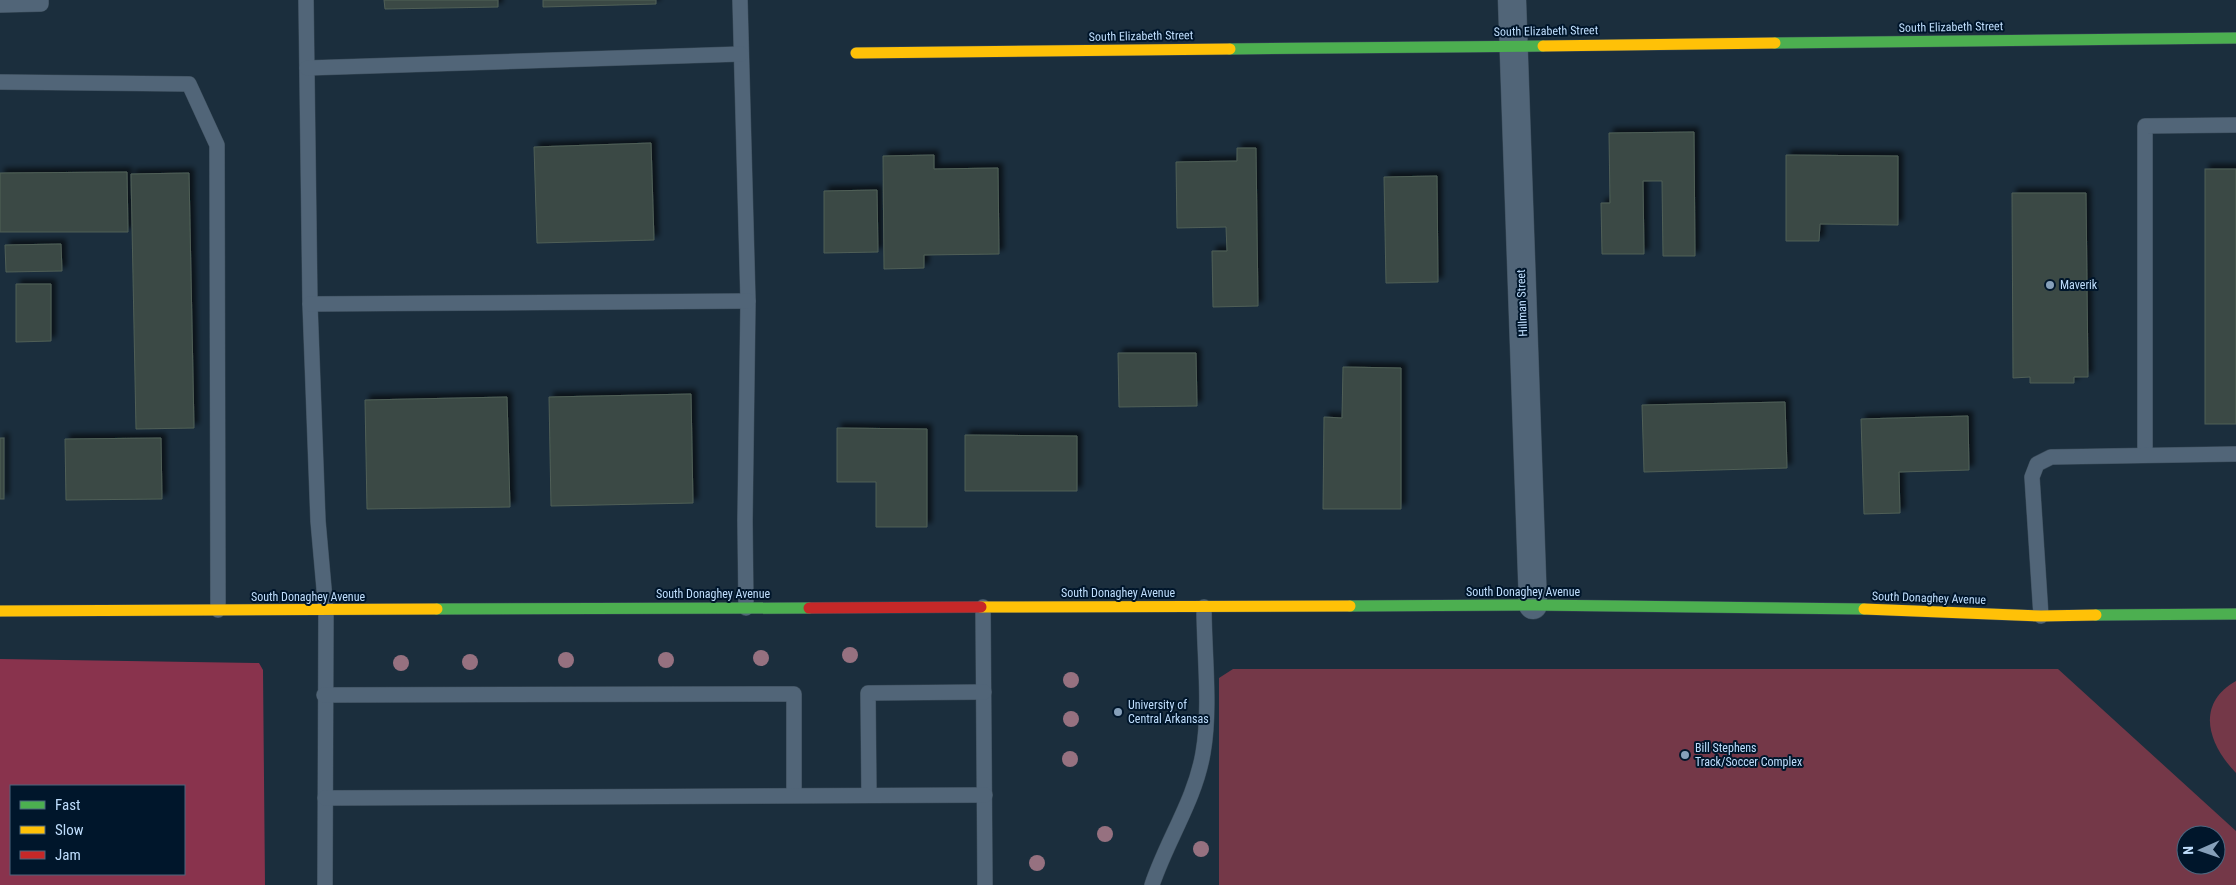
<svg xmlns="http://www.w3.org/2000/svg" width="2236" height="885" font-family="'Roboto Condensed',sans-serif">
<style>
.green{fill:#743848;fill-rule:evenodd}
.forest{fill:#89334d;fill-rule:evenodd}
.building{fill:#3a4a44;stroke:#505f57;filter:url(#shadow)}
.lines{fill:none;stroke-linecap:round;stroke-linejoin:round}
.lane-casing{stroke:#3a4b59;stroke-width:16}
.street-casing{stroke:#3a4b59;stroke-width:29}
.fast-casing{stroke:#3a4b59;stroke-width:12}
.slow-casing{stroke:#3a4b59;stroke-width:12}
.jam-casing{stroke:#3a4b59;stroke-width:12}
.lane{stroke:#516578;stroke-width:15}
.street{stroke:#516578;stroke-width:28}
.fast{stroke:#4caf50;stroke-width:11}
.slow{stroke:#ffc107;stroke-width:11}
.jam{stroke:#c62828;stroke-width:11}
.tree{fill:#967180}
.poi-dot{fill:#86a0ba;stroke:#00162b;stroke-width:2}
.labels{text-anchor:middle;stroke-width:4;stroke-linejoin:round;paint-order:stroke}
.street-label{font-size:12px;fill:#bfdefd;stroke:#00162b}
.poi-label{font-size:12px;fill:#bfdefd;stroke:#00162b;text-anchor:start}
</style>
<defs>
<filter id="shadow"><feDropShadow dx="4.5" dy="-4.5" stdDeviation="2.5" flood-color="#0009"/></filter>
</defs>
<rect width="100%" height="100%" fill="#1b2e3d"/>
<!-- green -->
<g class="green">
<path d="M1233,669H2058L2236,831V885H1219V678ZM2186,835H2216V865H2186Z"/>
<path d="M2236,681V773C2208,744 2195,704 2236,681Z"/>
</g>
<!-- forest -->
<path class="forest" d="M0,659L259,663L263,670L265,885H0ZM11,786H184V874H11Z"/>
<!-- building -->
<g class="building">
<path d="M384,0H498V7L385,9Z"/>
<path d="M543,0H656V4L543,7Z"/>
<path d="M1694,132L1695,256H1663L1662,181H1643L1644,254H1602L1601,203H1610L1609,133Z"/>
<path d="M651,143L654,240L537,243L534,147Z"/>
<path d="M1237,148H1256L1258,306L1213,307L1212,251H1227L1226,227L1177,228L1176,162L1237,161Z"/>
<path d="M934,155V169L998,168L999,254L924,255V268L884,269L883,156Z"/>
<path d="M1786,155L1898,156V225L1820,224L1819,241H1786Z"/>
<rect x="2205" y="169" width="31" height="255"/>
<path d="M127,172L128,232H0V173Z"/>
<path d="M189,173L194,428L136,429L131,174Z"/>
<path d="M1437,176L1438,282L1386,283L1384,177Z"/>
<path d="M877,190L878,252L824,253V191Z"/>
<path d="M2012,193H2086L2088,377H2074V383H2030V377L2013,378Z"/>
<path d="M61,244L62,271L6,272L5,245Z"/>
<path d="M16,284H51V341L16,342Z"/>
<path d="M1118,353H1196L1197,406L1119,407Z"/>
<path d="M1343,367L1401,368V509H1323L1324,417L1342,418Z"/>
<path d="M691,394L693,503L551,506L549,397Z"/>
<path d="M507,397L510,507L367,509L365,400Z"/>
<path d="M1785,402L1787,468L1644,472L1642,405Z"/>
<path d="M1968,416L1969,470L1899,472L1900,513L1864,514L1861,419Z"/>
<path d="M837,428L927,429V527H876V482H837Z"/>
<path d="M965,435L1077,436V491H965Z"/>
<rect x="0" y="438" width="4" height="61"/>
<path d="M161,438L162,499L66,500L65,439Z"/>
</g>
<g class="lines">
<!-- lane casing -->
<g class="lane-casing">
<g id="lane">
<path d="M306,0L310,304L318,521L326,611L325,885"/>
<path d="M740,0L748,301L745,521L746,608"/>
<path d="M0,5L41,4V0"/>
<path d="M307,68L741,54"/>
<path d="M0,82L189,84L217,145L218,610"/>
<path d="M310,304L748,301"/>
<path d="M2145,455V126L2236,125"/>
<path d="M983,607L985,885"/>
<path d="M2041,616L2032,477L2037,464L2051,457L2236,454"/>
<path d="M324,695L794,694V795"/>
<path d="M869,795L868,693L984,692"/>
<path d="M325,798L985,795"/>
<path d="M1152,885C1167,840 1195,800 1203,753C1211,709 1204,652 1204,607"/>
</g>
</g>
<!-- street casing -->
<g class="street-casing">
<path id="street" d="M1512,0L1533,605"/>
</g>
<!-- fast casing -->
<g class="fast-casing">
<g id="fast">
<path d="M1775,43L2236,38"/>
<path d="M1230,49L1543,46"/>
<path d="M1350,606L1533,605L1864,609"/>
<path d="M437,609L809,608"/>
<path d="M2096,615L2236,614"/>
</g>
</g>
<!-- slow casing -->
<g class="slow-casing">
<g id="slow">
<path d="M1543,46L1775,43"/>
<path d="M856,53L1230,49"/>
<path d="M981,607L1350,606"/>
<path d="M1864,609L2041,616L2096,615"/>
<path d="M0,611L437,609"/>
</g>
</g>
<!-- jam casing -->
<g class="jam-casing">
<path id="jam" d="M809,608L981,607"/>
</g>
<!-- lane -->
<use href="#lane" class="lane"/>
<!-- street -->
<use href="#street" class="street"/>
<!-- fast -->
<use href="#fast" class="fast"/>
<!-- slow -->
<use href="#slow" class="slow"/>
<!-- jam -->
<use href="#jam" class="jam"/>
</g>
<!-- trees -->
<g class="tree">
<circle cx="850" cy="655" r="8"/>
<circle cx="761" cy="658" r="8"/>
<circle cx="566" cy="660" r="8"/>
<circle cx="666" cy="660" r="8"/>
<circle cx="470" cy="662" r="8"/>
<circle cx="401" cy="663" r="8"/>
<circle cx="1071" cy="680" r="8"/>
<circle cx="1071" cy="719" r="8"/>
<circle cx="1070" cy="759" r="8"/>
<circle cx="1105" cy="834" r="8"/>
<circle cx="1201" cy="849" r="8"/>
<circle cx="1037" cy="863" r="8"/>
</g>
<!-- markers -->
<g class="poi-dot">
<circle cx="2050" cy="285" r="5"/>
<circle cx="1118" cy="712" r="5"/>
<circle cx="1685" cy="755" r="5"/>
</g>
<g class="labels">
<!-- street labels -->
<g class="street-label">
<text transform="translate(1951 27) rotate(-1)" y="4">South Elizabeth Street</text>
<text transform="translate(1546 31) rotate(-1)" y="4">South Elizabeth Street</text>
<text transform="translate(1141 36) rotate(-1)" y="4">South Elizabeth Street</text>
<text transform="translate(1522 303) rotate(-92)" y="4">Hillman Street</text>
<text x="1523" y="596">South Donaghey Avenue</text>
<text x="1118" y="597">South Donaghey Avenue</text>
<text x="713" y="598">South Donaghey Avenue</text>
<text x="308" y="601">South Donaghey Avenue</text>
<text transform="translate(1929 598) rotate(2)" y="4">South Donaghey Avenue</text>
</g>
<!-- poi labels -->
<g class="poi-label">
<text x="2060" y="289">Maverik</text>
<text x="1128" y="709">University of<tspan x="1128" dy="14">Central Arkansas</tspan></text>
<text x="1695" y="752">Bill Stephens<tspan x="1695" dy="14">Track/Soccer Complex</tspan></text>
</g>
</g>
<!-- legend -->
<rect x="10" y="785" width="175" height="90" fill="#00162b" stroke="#4c667f"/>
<rect x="20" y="801" width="25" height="8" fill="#4caf50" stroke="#4c667f"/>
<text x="55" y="810" font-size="15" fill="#bfdefd">Fast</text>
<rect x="20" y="826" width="25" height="8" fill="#ffc107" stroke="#4c667f"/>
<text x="55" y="835" font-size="15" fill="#bfdefd">Slow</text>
<rect x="20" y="851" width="25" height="8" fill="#c62828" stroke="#4c667f"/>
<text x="55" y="860" font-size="15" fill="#bfdefd">Jam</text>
<!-- north arrow -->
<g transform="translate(2201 850) rotate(268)"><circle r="24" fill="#00162b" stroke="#4c667f"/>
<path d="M0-4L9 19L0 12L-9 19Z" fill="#86a0ba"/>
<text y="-8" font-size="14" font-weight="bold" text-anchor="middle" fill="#bfdefd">N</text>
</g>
</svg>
